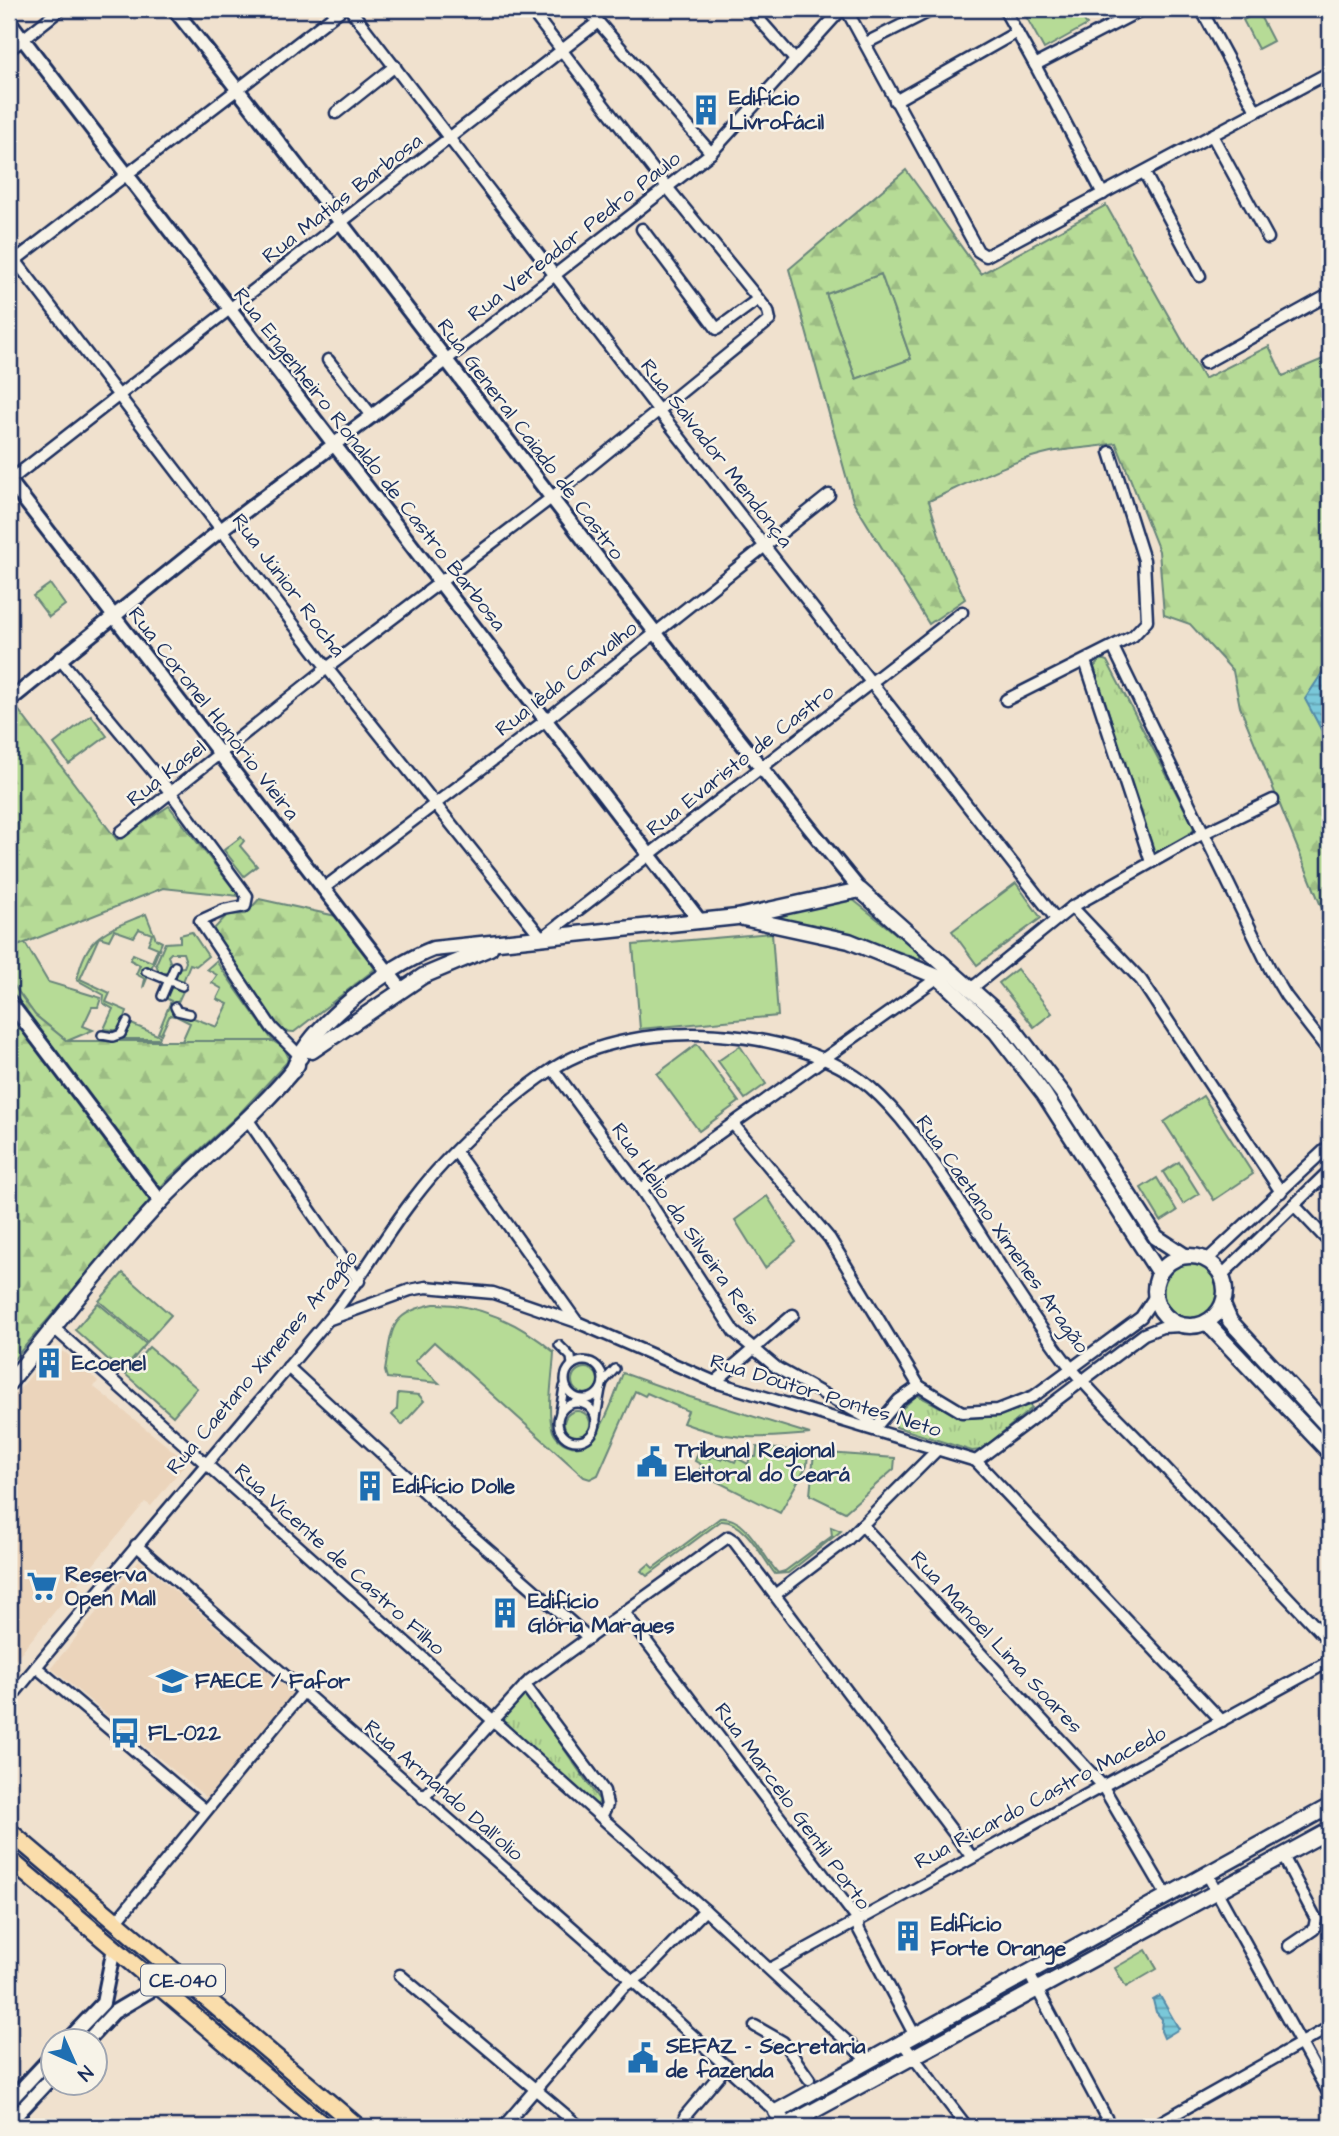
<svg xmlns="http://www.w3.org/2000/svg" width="1339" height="2136" font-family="'Architects Daughter',sans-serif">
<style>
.built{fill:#ebd4bb}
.green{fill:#b6db96;stroke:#68857a;stroke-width:2}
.forest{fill:url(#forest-firs);stroke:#68857a;stroke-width:2;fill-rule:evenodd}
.park{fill:url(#park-tufts);stroke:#68857a;stroke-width:2}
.water{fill:url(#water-rules);stroke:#548ba8;stroke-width:2}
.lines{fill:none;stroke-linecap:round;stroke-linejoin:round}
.pedestrian-casing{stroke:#1b2f5e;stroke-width:12}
.minor-casing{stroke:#1b2f5e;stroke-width:15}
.tertiary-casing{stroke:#1b2f5e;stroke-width:18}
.secondary-casing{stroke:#1b2f5e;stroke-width:19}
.trunk-casing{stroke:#1b2f5e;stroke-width:21}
.pedestrian{stroke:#f7f3e8;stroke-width:7}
.minor{stroke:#f7f3e8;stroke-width:10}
.tertiary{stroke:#f7f3e8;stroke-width:12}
.secondary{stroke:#f7f3e8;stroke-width:14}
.trunk{stroke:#faddab;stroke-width:16}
.labels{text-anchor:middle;stroke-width:5;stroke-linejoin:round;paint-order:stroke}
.shield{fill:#f7f3e8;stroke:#5d6a87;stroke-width:2}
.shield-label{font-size:19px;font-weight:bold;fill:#1b2f5e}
.poi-label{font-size:21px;font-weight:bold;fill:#1b2f5e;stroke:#f7f3e8;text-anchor:start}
.street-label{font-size:21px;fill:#1b2f5e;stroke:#f7f3e8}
</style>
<defs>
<pattern id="forest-firs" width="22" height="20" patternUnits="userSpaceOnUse" patternTransform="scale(1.75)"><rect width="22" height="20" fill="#b6db96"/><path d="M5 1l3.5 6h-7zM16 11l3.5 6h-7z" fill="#9cbc84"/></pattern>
<pattern id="park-tufts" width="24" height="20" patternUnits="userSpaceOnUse" patternTransform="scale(1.75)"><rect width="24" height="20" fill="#b6db96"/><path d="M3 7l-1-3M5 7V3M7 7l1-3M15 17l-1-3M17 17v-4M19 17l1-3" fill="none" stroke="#9cbc84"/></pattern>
<pattern id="water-rules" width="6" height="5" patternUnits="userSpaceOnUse" patternTransform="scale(1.75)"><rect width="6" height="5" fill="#7ac8d9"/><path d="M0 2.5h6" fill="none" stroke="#63a3b3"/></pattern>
</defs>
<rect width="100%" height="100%" fill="#f0e1ce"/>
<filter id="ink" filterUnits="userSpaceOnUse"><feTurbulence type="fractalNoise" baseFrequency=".0143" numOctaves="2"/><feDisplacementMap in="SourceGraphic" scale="14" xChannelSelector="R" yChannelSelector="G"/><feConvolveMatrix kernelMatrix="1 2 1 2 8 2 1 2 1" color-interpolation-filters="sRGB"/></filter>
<g filter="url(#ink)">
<!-- built -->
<g class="built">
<path d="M53,1349L66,1353L98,1381L94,1387L187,1462L151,1506L145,1502L9,1667V1402Z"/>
<path d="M139,1560L293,1694L207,1798L51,1668Z"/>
</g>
<!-- green -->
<g class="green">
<path d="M1022,9H1077L1087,25L1044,49Z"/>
<path d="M1258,12L1273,41L1258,49L1243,20Z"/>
<path d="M881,274L911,359L856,379L826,294Z"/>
<path d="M50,584L65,605L49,617L33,596Z"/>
<path d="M91,715L107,736L69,764L54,744Z"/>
<path d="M241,837L244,841L240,846L257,866L244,876L224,850Z"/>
<path d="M1016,883L1041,918L977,965L952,931Z"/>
<path d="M852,899L920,953V959L845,933L770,918L774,912Z"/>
<path d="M146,914L156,939L162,942L143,988L145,979L136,974L140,965L130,960L133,954L152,962L158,948L148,944L152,934L139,929L134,937L114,930L109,940L99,937L80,979L110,993L106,1002L127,1011L121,1031L104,1029L113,1009L103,1003L104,995L77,980C86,934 106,931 146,914Z"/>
<path d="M192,932L208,956L196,966L190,964L182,984L171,980L176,968L184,967L186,962L183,953H171L168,956L172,967L168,978L160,975L156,964L165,943L180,942V935Z"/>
<path d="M772,933L778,1016L640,1029L633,945Z"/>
<path d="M25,943L48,982L101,998L98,1007H92L83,1026L93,1030L67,1041L35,1015L9,979L12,948Z"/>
<path d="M216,961L273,1041H182L190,1023L176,1016L178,1012L217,1027L228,1004L217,999L222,989L212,983L217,975L207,969Z"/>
<path d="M1017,969L1052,1013L1034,1027L999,983Z"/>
<path d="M170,983L184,989L177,1004L173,1003L174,1016L170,1015L161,1034L158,1033L171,1001L164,997Z"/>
<path d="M129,1023L160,1036L159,1039H122Z"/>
<path d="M697,1044L739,1102L699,1131L657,1074Z"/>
<path d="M740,1046L766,1084L745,1099L718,1061Z"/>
<path d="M1203,1096L1253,1174L1214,1200L1164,1122Z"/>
<path d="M1179,1162L1199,1194L1183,1204L1163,1172Z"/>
<path d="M1157,1178L1177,1211L1161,1221L1141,1188Z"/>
<path d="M767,1196L796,1242L765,1268L735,1220Z"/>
<circle cx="1191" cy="1290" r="28"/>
<path d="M123,1273L171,1315L147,1342L99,1301Z"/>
<path d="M98,1303L146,1344L122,1372L75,1330Z"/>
<path d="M434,1304C478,1303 521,1324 554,1352C553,1375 547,1406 552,1428C554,1437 562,1444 571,1446C599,1453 615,1393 623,1373L690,1397L810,1434C758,1438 732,1442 683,1423L688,1411L647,1393L645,1396L635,1391L598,1475L590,1479L584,1477L434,1342L415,1361L439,1383L387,1378L385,1371C392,1330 388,1313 434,1304Z"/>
<path d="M149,1347L197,1388L173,1416L125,1374Z"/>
<circle cx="585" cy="1381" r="13"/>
<path d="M398,1393L419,1395L424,1401L402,1425L392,1415L397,1409Z"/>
<circle cx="577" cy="1424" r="13"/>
<path d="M757,1447L808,1452L807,1465L780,1513L698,1472L702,1465L695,1461L698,1453L710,1459L712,1456L722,1460L724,1457L735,1462L737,1458L748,1464L750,1457H756Z"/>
<path d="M814,1452L895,1458L894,1469L845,1512L810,1495Z"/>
<path d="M720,1518C747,1515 762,1556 778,1573L785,1571L832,1536L831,1527L841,1531L788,1573L775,1574C762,1557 745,1520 721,1521L647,1576L641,1571L649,1564L653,1568Z"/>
<path d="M1146,1950L1157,1969L1126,1987L1115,1968Z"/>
</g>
<!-- forest -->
<g class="forest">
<path d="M906,170L981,274L1106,205L1204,379L1269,346L1283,376L1330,356V661L1306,699L1330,746V928L1240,707L1233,671L1190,624L1164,615L1159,551L1116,443C1095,448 1073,448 1051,452C1009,461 968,483 929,501L945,555L965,599L929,624L853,501L789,269ZM881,274L911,359L856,379L826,294Z"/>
<path d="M17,708L117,840L169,806L239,896L163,888L12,948L9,957V715Z"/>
<path d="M259,899L336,916L379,966L294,1032L281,1031L213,930L227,915L246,914Z"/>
<path d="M9,979L35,1015L67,1041H273L284,1048L288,1056L287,1062L239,1114L167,1180L9,1365Z"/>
</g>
<!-- park -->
<g class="park">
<path d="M1101,659L1107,661L1194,827L1192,833L1158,854L1153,851L1094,667Z"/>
<path d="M917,1395L958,1416L972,1418L998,1415L1029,1405L1032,1408L981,1450L972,1451L896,1427L894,1416Z"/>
<path d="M526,1694L600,1801L595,1808L501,1720Z"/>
</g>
<!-- water -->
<g class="water">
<path d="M1330,661V746L1305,699Z"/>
<path d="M1160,1996L1179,2029L1164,2038L1161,2031L1162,2019L1156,2012L1153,2000Z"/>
</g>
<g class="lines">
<!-- pedestrian casing -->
<g class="pedestrian-casing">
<g id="pedestrian">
<path d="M146,971L182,986"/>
<path d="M162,996L175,966"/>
<path d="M175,1007L177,1011L190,1014"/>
<path d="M102,1035L113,1037L121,1034L127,1022"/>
<path d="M559,1345L571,1357L572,1365"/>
<circle cx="584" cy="1380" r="19"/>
<path d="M603,1382L615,1369"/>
<circle cx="577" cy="1422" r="19"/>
<path d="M560,1412L564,1387"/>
<path d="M596,1418L601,1389"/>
</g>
</g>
<!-- minor casing -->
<g class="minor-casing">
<g id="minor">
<path d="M350,9L659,411L1056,919"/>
<path d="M587,9L711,153"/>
<path d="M750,9L795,60"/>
<path d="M846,9L978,251L986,256L1330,72"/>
<path d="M1004,9L1035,65L1143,9"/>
<path d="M1201,9L1256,111"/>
<path d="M870,41L934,9"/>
<path d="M9,50L61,9"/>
<path d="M1035,65L1103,194"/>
<path d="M895,101L1017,32"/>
<path d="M336,113L395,66"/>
<path d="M1212,135L1268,238"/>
<path d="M1144,172L1200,276"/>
<path d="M642,229L717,329L757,300"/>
<path d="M9,252L327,668L542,938L962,612"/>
<path d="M9,265L342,9"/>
<path d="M328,360L373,417"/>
<path d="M446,360L711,153L842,9"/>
<path d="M1205,363L1330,294"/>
<path d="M9,481L598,22"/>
<path d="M1113,647L1271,971L1286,996L1330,1053"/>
<path d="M59,658L171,793L247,896L245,906L224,910L200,921L272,1028L302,1058"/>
<path d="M1085,661L1151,862"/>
<path d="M1006,700L1133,636L1147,621L1144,560L1110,452"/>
<path d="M121,832L327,668L550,499L770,320L768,311L662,181L530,9"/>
<path d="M324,888L546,720L829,495"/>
<path d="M1072,907L1141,980L1281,1192"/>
<path d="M972,988L1072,907L1202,834L1273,800"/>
<path d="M553,1069L641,1189L734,1332L777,1368L865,1417L874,1428"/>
<path d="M248,1120L359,1281"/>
<path d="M733,1124L830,1239L919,1386L962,1412L998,1410L1034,1396L1141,1317L1155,1296"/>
<path d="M456,1152L577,1322"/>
<path d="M641,1189L940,976"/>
<path d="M1294,1205L1330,1243"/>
<path d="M1207,1260L1330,1145"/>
<path d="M1222,1275L1330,1170"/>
<path d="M330,1319L410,1290L426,1287L493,1293L577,1322L715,1382L976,1461L1222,1721"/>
<path d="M54,1328L705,1910L867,2060"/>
<path d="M288,1367L454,1520L589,1638"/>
<path d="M715,1382L793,1315"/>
<path d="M874,1429L899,1400L919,1386"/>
<path d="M976,1461L1144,1334L1162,1327L1181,1326"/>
<path d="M862,1525L1102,1785L1167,1896"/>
<path d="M136,1545L633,1981L776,2112"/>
<path d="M776,1594L847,1540L937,1450"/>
<path d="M624,1612L857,1919L859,1930L914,2034"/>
<path d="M36,1667L205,1810"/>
<path d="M525,1685L604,1791L607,1805L601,1817"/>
<path d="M9,1700C113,1572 221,1448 327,1321C360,1282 383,1237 415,1197C449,1152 507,1099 554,1068C635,1016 797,1025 870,1087C901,1114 925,1150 948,1184C986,1241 1021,1303 1063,1358C1090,1393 1124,1424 1154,1456C1213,1518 1271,1580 1330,1642"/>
<path d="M423,1798L530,1680L728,1537L734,1541L971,1856"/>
<path d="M1283,1856L1316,1919L1314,1929L1289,1946"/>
<path d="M1207,1874L1330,2096"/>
<path d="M115,1923L303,1692"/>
<path d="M770,1969L1330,1661"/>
<path d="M1028,1972L1111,2127"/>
<path d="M400,1975L580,2127"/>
<path d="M755,2026L783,2042L809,2079"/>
<path d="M901,2041L967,2127"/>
<path d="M685,2116L727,2066"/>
<path d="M503,2127L623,1987L644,1973L705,1910"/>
<path d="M1152,2127L1330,2027"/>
</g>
</g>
<!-- tertiary casing -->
<g class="tertiary-casing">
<g id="tertiary">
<path d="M174,9C406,300 624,602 860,890"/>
<path d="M9,21L700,921"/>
<path d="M9,480L401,989"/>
<path d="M9,701L222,529L446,360"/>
<path d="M9,1001L161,1202"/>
<path d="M66,2042L103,2003L114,1948"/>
<path d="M86,2042L114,2012L158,1986"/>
<path d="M9,2102L52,2056"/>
<path d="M9,2123L52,2077"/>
</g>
</g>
<!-- secondary casing -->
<g class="secondary-casing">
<g id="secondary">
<path d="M743,918L849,941L938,977L996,1032L1044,1094L1159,1273"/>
<path d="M312,1051L423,976L490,948"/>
<path d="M293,1071C309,1025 388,966 433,949L737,917L860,890L1009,1023L1064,1095L1156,1237L1185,1256"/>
<circle cx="1190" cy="1291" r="35"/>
<path d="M1223,1305L1230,1321L1330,1429"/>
<path d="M1207,1323L1330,1453"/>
<path d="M9,1383C61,1319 111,1253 168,1194C211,1150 259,1113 297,1065"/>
<path d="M786,2125L776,2112L1330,1806"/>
<path d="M784,2127L1330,1830"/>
</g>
</g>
<!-- trunk casing -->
<g class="trunk-casing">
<g id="trunk">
<path d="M9,1831L358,2127"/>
<path d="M9,1859L325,2127"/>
</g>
</g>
<!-- pedestrian -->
<use href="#pedestrian" class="pedestrian"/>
<!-- minor -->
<use href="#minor" class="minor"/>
<!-- tertiary -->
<use href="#tertiary" class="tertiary"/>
<!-- secondary -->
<use href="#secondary" class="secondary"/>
<!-- trunk -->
<use href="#trunk" class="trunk"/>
</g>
</g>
<!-- icons -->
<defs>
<g id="building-bare" transform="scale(2.415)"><path d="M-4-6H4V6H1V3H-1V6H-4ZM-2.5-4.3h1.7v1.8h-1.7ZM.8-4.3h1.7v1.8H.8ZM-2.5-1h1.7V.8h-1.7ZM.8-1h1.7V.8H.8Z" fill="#1f6fb2" stroke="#f7f3e8" stroke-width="2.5" paint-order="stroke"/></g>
<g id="civic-bare" transform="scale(2.415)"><path d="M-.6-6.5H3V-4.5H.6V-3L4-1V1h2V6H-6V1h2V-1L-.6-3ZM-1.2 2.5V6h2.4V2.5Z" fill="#1f6fb2" stroke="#f7f3e8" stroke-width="2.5" paint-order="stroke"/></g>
<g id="supermarket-bare" transform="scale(2.415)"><path d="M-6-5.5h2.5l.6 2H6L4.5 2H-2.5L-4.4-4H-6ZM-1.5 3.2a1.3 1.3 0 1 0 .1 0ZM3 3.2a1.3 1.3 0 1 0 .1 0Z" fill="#1f6fb2" stroke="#f7f3e8" stroke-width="2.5" paint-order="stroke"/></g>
<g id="university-bare" transform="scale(2.415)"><path d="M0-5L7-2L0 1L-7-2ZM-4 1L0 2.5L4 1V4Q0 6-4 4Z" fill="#1f6fb2" stroke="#f7f3e8" stroke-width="2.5" paint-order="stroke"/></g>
<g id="bus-bare" transform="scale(2.415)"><path d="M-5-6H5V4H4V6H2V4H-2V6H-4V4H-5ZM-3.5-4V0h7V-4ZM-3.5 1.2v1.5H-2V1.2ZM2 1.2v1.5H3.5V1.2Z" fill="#1f6fb2" stroke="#f7f3e8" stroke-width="2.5" paint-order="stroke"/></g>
</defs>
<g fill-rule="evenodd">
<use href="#building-bare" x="706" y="110"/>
<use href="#building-bare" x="49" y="1363"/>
<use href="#civic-bare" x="652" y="1462"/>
<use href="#building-bare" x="370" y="1486"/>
<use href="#supermarket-bare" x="42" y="1586"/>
<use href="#building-bare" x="505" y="1613"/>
<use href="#university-bare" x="172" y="1681"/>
<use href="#bus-bare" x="125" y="1733"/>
<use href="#building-bare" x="908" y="1936"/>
<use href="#civic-bare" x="643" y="2058"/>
</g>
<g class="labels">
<!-- shield labels -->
<rect class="shield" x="141" y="1964.5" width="84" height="31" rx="5"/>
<g class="shield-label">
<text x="183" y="1987">CE-040</text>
</g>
<!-- poi labels -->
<g class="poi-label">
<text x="729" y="105">Edifício<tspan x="729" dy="24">Livrofácil</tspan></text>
<text x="72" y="1370">Ecoenel</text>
<text x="675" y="1457">Tribunal Regional<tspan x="675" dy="24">Eleitoral do Ceará</tspan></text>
<text x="393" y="1493">Edifício Dolle</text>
<text x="65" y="1581">Reserva<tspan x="65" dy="24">Open Mall</tspan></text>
<text x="528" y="1608">Edifício<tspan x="528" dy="24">Glória Marques</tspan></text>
<text x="195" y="1688">FAECE / Fafor</text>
<text x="148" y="1740">FL-022</text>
<text x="931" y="1931">Edifício<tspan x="931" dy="24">Forte Orange</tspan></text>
<text x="666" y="2053">SEFAZ - Secretaria<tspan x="666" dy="24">de fazenda</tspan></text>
</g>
<!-- street labels -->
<g class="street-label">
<text transform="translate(342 198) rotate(-38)" y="7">Rua Matias Barbosa</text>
<text transform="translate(574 236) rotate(-38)" y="7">Rua Vereador Pedro Paulo</text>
<text transform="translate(531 439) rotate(53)" y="7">Rua General Caiado de Castro</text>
<text transform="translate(717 453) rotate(52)" y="7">Rua Salvador Mendonça</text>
<text transform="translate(370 459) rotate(52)" y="7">Rua Engenheiro Ronaldo de Castro Barbosa</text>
<text transform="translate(289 585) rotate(53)" y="7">Rua Júnior Rocha</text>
<text transform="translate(566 678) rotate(-38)" y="7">Rua Iêda Carvalho</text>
<text transform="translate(214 713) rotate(52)" y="7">Rua Coronel Honório Vieira</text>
<text transform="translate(740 760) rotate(-38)" y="7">Rua Evaristo de Castro</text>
<text transform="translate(166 773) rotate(-38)" y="7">Rua Kasel</text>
<text transform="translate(686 1224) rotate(55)" y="7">Rua Helio da Silveira Reis</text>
<text transform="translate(1003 1234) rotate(55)" y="7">Rua Caetano Ximenes Aragão</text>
<text transform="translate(262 1362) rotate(-50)" y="7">Rua Caetano Ximenes Aragão</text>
<text transform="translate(826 1395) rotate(17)" y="7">Rua Doutor Pontes Neto</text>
<text transform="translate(340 1559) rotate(42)" y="7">Rua Vicente de Castro Filho</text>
<text transform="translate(997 1642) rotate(47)" y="7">Rua Manoel Lima Soares</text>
<text transform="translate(444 1790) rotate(41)" y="7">Rua Armando Dall'olio</text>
<text transform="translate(1040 1797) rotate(-28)" y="7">Rua Ricardo Castro Macedo</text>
<text transform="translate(793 1806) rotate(54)" y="7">Rua Marcelo Gentil Porto</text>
</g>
</g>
<!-- margin -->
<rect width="1339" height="2136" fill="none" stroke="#f7f3e8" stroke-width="35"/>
<rect x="18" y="18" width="1304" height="2101" fill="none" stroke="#1b2f5e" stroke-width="2.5" filter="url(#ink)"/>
<!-- north arrow -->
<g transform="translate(74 2062) rotate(135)"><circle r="33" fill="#f7f3e8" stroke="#9fa5b1" stroke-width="2"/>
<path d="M0-5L12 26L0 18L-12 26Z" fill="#1f6fb2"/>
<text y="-10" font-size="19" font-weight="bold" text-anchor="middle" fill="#1b2f5e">N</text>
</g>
</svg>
